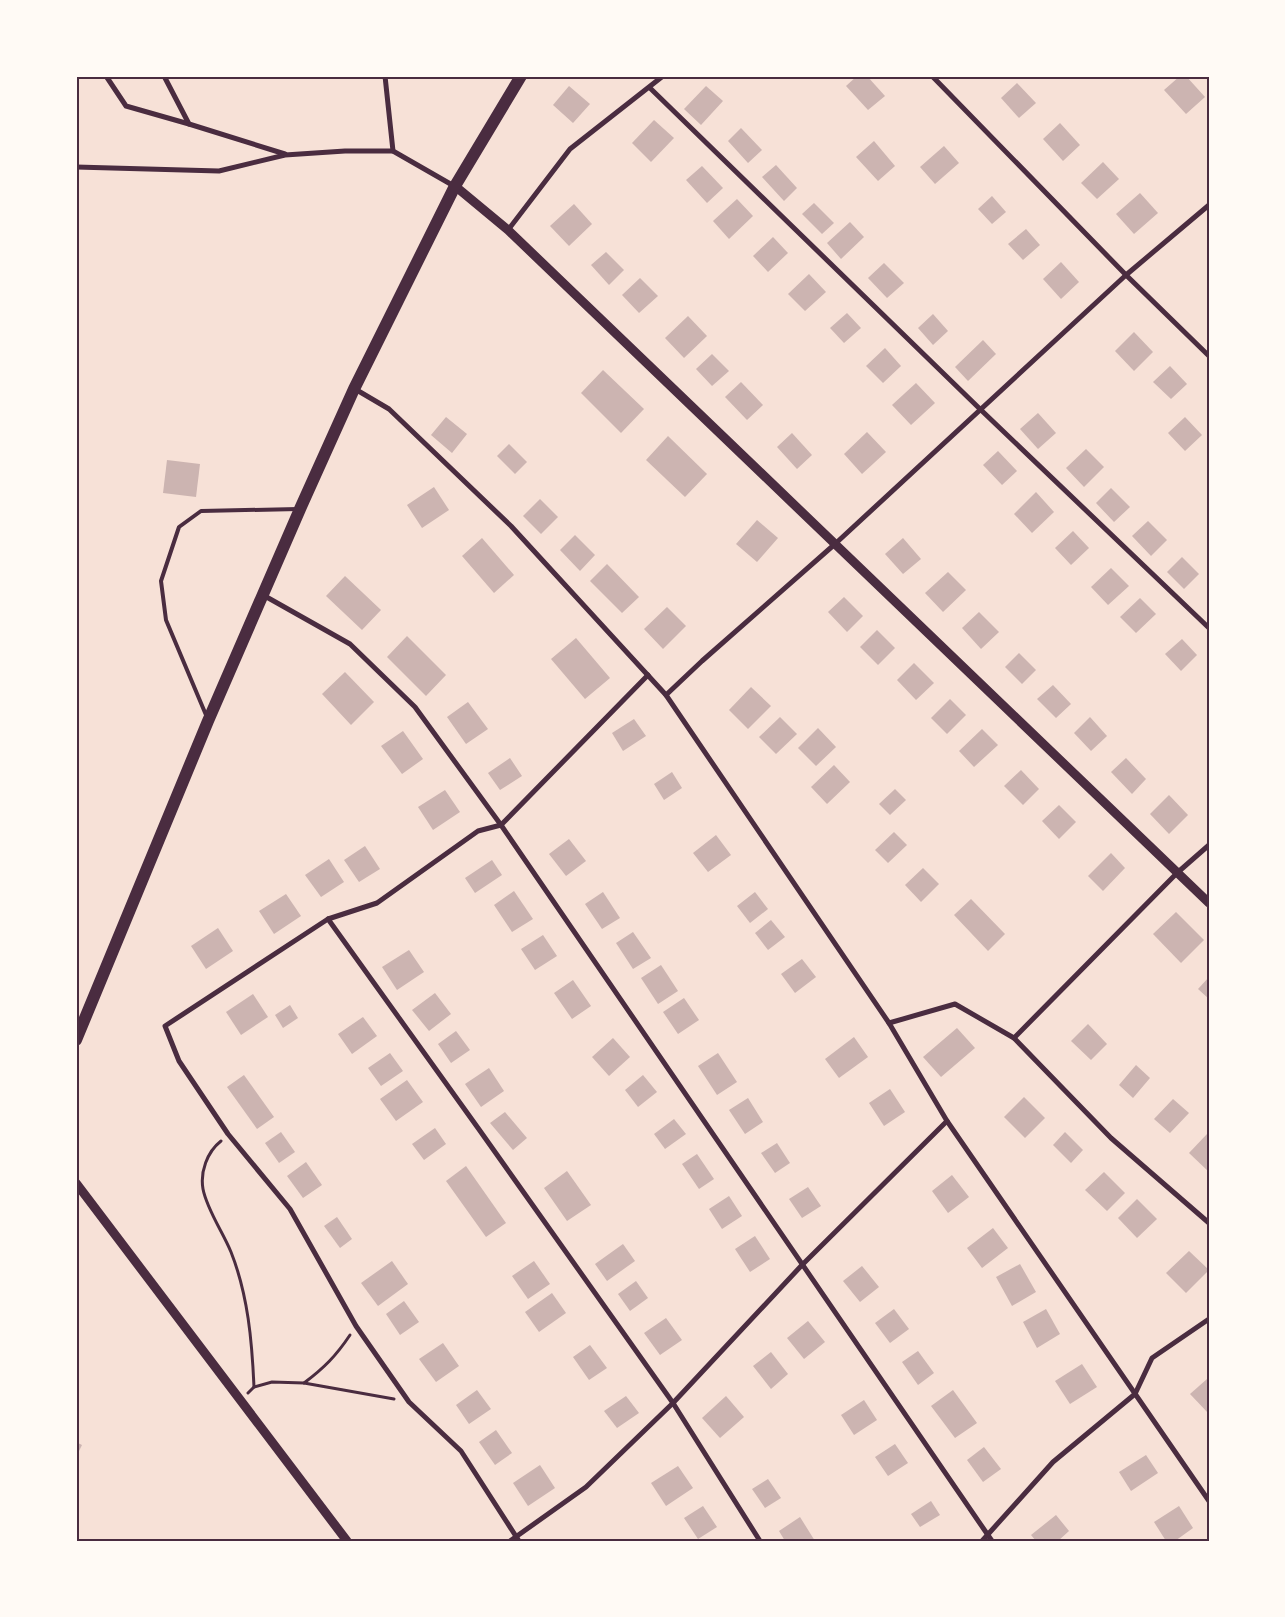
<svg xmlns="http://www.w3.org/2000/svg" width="1285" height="1617" font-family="'Alegreya Sans',sans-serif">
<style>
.building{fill:#ccb4b1}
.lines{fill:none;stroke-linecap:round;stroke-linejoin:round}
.path{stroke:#4a2c40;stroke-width:3}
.service{stroke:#4a2c40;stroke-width:4}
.minor{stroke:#4a2c40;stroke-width:5}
.tertiary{stroke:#4a2c40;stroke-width:9}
.primary{stroke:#4a2c40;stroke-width:12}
.neatline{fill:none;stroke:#4a2c40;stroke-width:2}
</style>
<rect width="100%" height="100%" fill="#f7e1d7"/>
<!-- building -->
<g class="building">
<path d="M857,76H867L885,96L868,110L846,86Z"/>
<path d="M1180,76H1186L1205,97L1186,114L1164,90Z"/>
<path d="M1017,83L1036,103L1019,118L1001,98Z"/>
<path d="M569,86L590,104L573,123L553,105Z"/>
<path d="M706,86L723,101L701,125L684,109Z"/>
<path d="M654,120L674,138L651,162L632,143Z"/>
<path d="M1060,123L1080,145L1063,161L1043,139Z"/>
<path d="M741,128L762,150L748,163L728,141Z"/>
<path d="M874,141L895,166L878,181L856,157Z"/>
<path d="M944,146L959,163L935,184L920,167Z"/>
<path d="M1103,162L1119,179L1097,199L1081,183Z"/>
<path d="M776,165L797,188L784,201L762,177Z"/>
<path d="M702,166L723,188L707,203L686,180Z"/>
<path d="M1140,193L1158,213L1134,234L1116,214Z"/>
<path d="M992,196L1006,212L992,224L978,209Z"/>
<path d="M737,199L753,216L729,239L713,221Z"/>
<path d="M814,203L834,223L822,234L802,214Z"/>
<path d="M574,204L592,224L569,246L550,226Z"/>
<path d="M850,222L864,237L841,259L827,243Z"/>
<path d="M1026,229L1040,245L1023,260L1008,244Z"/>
<path d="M773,237L788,253L768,272L753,256Z"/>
<path d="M606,252L624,270L609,285L591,265Z"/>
<path d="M1061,262L1079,282L1061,299L1043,279Z"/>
<path d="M884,263L904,283L887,298L868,278Z"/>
<path d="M809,274L826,292L805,311L788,294Z"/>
<path d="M640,278L658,296L639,313L622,295Z"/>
<path d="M847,313L861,328L844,343L830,328Z"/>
<path d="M933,314L948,331L933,345L918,328Z"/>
<path d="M688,316L707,336L684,358L665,338Z"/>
<path d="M1134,332L1153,352L1134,371L1115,351Z"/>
<path d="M983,340L996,354L968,381L955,367Z"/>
<path d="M885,348L901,366L883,383L866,366Z"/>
<path d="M712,354L729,371L712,386L696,369Z"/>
<path d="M1170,366L1187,384L1171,399L1153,382Z"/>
<path d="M603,370L644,409L621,433L581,393Z"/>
<path d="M741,382L763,405L747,420L725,397Z"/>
<path d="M916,383L935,403L911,425L892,405Z"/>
<path d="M1038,413L1056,433L1038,449L1020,429Z"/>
<path d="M446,417L467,434L452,453L431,435Z"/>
<path d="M1185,417L1202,435L1185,451L1168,433Z"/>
<path d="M867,432L886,452L862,474L844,454Z"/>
<path d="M792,433L812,455L797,469L777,447Z"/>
<path d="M668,436L707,474L685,497L646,460Z"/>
<path d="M509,444L527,462L515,474L497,456Z"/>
<path d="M1086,449L1104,467L1084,487L1066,468Z"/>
<path d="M998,451L1017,471L1002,485L983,465Z"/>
<path d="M167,460L200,464L196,497L163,493Z"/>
<path d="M434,487L449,510L422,528L407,505Z"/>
<path d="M1111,488L1130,507L1114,522L1096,503Z"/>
<path d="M1036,492L1054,512L1032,533L1014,514Z"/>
<path d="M540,499L558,517L541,534L523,516Z"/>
<path d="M757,520L778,538L757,562L736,544Z"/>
<path d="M1148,521L1167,540L1151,556L1132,536Z"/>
<path d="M1073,531L1089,548L1071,565L1055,548Z"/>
<path d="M575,535L595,555L580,571L560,550Z"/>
<path d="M482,538L514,575L494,593L462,556Z"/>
<path d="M903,538L921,559L903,574L885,554Z"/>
<path d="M1182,557L1199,574L1184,589L1167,572Z"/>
<path d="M607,564L639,597L622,613L590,581Z"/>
<path d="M1111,568L1129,586L1108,605L1091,587Z"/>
<path d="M948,572L966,590L943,612L925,593Z"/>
<path d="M345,576L381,610L362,630L326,596Z"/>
<path d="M844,597L863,616L847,632L828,612Z"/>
<path d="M1140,598L1156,614L1136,633L1120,617Z"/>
<path d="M667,607L686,626L663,649L644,629Z"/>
<path d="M979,612L999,632L981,649L962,628Z"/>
<path d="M877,630L895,648L878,665L860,647Z"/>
<path d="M407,636L446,675L426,696L387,657Z"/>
<path d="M576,638L610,678L585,699L551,659Z"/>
<path d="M1182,639L1197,655L1181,671L1165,654Z"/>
<path d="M1019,653L1036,670L1022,684L1005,667Z"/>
<path d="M914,663L934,683L916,700L897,680Z"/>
<path d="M345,672L374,702L351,725L322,694Z"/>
<path d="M1053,685L1071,704L1056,718L1037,699Z"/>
<path d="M751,687L771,706L748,729L729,710Z"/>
<path d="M950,699L966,715L947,734L931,718Z"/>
<path d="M468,702L488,729L466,744L447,717Z"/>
<path d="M780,717L797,734L776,754L759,737Z"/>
<path d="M1090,717L1107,736L1091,751L1074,733Z"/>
<path d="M634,719L646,736L623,751L612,733Z"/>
<path d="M818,728L836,747L816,766L798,748Z"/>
<path d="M982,729L998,745L974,767L959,751Z"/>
<path d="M403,731L423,759L402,774L381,746Z"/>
<path d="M510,758L522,776L500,790L488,773Z"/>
<path d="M1126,758L1146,779L1132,794L1111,772Z"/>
<path d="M834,765L850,782L827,804L811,787Z"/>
<path d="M1021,770L1039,789L1023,805L1004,786Z"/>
<path d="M672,772L682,788L664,800L654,784Z"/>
<path d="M895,789L906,800L890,815L879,804Z"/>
<path d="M445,790L460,812L433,830L418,807Z"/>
<path d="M1169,795L1188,815L1169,834L1150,814Z"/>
<path d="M1059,805L1076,822L1059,839L1042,821Z"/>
<path d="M894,832L907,845L888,863L875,850Z"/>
<path d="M716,835L731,855L708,872L693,853Z"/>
<path d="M569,839L586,861L566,876L549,854Z"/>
<path d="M365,846L380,869L359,882L344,860Z"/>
<path d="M1111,853L1125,868L1103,891L1088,876Z"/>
<path d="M329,859L344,882L321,897L305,875Z"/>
<path d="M492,860L502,875L475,893L465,878Z"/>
<path d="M923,868L939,884L921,902L905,885Z"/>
<path d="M514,891L533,919L512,932L494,905Z"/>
<path d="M603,892L620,918L602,929L585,904Z"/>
<path d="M755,892L768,909L750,923L737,906Z"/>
<path d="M286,894L301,916L274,934L259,911Z"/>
<path d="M971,899L1005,934L988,951L954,915Z"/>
<path d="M1176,912L1204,940L1181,963L1153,934Z"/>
<path d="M771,920L785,937L768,950L755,933Z"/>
<path d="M218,928L233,951L206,969L191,946Z"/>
<path d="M633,932L651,958L633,969L616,943Z"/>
<path d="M543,935L557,956L535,970L521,949Z"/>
<path d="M409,950L424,972L397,990L382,967Z"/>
<path d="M802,959L816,977L795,993L781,974Z"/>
<path d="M661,965L678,991L658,1004L641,978Z"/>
<path d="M1209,977V999L1198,989Z"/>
<path d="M573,980L591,1006L572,1019L554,993Z"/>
<path d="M435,993L451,1014L429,1031L412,1010Z"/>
<path d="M253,994L268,1017L241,1035L226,1012Z"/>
<path d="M684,998L699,1020L678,1034L663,1012Z"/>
<path d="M290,1005L298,1018L283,1028L275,1015Z"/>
<path d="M363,1017L377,1036L352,1054L338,1034Z"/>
<path d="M1088,1024L1107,1044L1091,1060L1071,1041Z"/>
<path d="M957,1028L975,1048L941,1077L923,1057Z"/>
<path d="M456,1031L470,1050L451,1063L438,1044Z"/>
<path d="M854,1037L868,1057L839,1078L825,1059Z"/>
<path d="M613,1038L630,1057L609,1076L592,1057Z"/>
<path d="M390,1053L403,1071L381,1086L368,1068Z"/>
<path d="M718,1053L737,1082L717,1095L698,1066Z"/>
<path d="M1136,1065L1150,1078L1133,1098L1119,1085Z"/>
<path d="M489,1068L504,1091L481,1107L465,1084Z"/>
<path d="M244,1075L274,1117L257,1129L227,1087Z"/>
<path d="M643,1075L657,1092L638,1107L625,1090Z"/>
<path d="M407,1080L423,1102L396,1121L380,1099Z"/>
<path d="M890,1089L905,1112L884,1126L869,1103Z"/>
<path d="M1024,1097L1045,1118L1025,1138L1004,1117Z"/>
<path d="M748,1098L763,1122L745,1134L729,1110Z"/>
<path d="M1173,1099L1189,1113L1170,1133L1154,1119Z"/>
<path d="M505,1112L527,1138L513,1150L490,1123Z"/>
<path d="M674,1119L686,1134L665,1149L654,1134Z"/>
<path d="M435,1128L446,1144L424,1160L412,1144Z"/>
<path d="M281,1132L295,1152L279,1163L265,1143Z"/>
<path d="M1065,1132L1083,1150L1071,1163L1053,1145Z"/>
<path d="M1207,1134L1209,1135V1172L1189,1153Z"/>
<path d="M777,1143L790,1163L775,1173L761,1153Z"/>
<path d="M697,1154L714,1179L699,1189L682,1164Z"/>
<path d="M306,1162L322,1185L303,1198L287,1176Z"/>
<path d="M466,1166L506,1223L486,1237L446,1181Z"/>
<path d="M567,1171L591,1205L567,1221L544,1188Z"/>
<path d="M1104,1172L1125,1193L1107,1211L1085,1190Z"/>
<path d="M952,1175L969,1197L948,1213L932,1191Z"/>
<path d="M808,1187L821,1206L802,1218L789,1199Z"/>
<path d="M729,1196L742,1216L722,1229L709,1209Z"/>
<path d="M1137,1199L1157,1219L1137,1238L1118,1218Z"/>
<path d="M337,1217L352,1239L340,1248L324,1226Z"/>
<path d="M993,1228L1008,1248L982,1268L967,1248Z"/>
<path d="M755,1236L770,1259L750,1272L735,1249Z"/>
<path d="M623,1244L635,1261L607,1281L595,1264Z"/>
<path d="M1189,1251L1209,1270L1186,1293L1166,1273Z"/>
<path d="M392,1261L408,1284L378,1306L361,1283Z"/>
<path d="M534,1261L550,1284L528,1299L512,1276Z"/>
<path d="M1020,1264L1036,1292L1012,1306L996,1277Z"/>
<path d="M862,1266L879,1287L860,1302L843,1281Z"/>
<path d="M636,1281L648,1298L630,1311L618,1294Z"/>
<path d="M552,1293L566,1313L539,1332L525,1312Z"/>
<path d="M404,1301L419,1322L400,1335L386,1314Z"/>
<path d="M894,1309L909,1329L890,1343L875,1323Z"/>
<path d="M1046,1309L1060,1334L1037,1348L1023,1322Z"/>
<path d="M666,1318L682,1340L660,1355L644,1333Z"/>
<path d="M808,1321L825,1342L804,1359L787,1338Z"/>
<path d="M443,1343L459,1366L436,1382L419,1359Z"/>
<path d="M590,1345L607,1368L589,1380L573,1357Z"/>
<path d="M918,1351L934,1373L918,1385L902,1362Z"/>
<path d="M771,1352L788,1374L771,1389L753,1366Z"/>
<path d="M1082,1364L1097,1387L1070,1404L1055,1381Z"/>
<path d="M1207,1379L1209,1380V1414L1190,1394Z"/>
<path d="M477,1390L491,1409L469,1424L456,1405Z"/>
<path d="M953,1390L977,1423L955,1438L931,1406Z"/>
<path d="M626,1396L639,1413L617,1428L604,1411Z"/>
<path d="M726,1396L744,1417L720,1438L702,1418Z"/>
<path d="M864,1400L877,1420L854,1435L841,1415Z"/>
<path d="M496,1430L512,1453L495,1465L479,1442Z"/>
<path d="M76,1442L82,1445L76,1457Z"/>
<path d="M895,1444L908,1463L888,1476L875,1457Z"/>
<path d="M984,1447L1001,1469L983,1482L967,1460Z"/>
<path d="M1146,1455L1158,1473L1131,1491L1119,1472Z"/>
<path d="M540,1465L555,1488L528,1506L513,1483Z"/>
<path d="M678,1466L693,1488L666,1506L651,1483Z"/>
<path d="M768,1479L781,1498L765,1508L752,1489Z"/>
<path d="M931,1501L940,1515L920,1527L911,1514Z"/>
<path d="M703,1506L717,1527L698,1539L684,1518Z"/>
<path d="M1179,1506L1193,1528L1175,1541H1166L1154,1522Z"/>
<path d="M1056,1515L1069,1531L1058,1541H1036L1031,1535Z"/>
<path d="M800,1517L815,1541H785L779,1531Z"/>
</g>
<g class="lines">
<!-- path -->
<g class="path">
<path d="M221,1141C207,1152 200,1172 203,1189C207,1210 223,1232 231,1252C248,1295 252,1341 254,1387L248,1393"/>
<path d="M304,1383C324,1368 336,1356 350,1335"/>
<path d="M254,1387L272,1382L304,1383L394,1399"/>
</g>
<!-- service -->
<path class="service" d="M206,715L166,620L161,581L179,527L201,511L298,509"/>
<!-- minor -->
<g class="minor">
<path d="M106,76L126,106L189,124"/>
<path d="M164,76L189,124L285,154"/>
<path d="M385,76L393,151L454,186"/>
<path d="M932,76L1126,275L1209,356"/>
<path d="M1208,76L1209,77"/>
<path d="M650,88L981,410L1209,628"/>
<path d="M76,167L219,171L285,155L345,151H393"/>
<path d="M508,230L570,149L663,76"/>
<path d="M355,389L389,409L511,526L666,695L889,1023L947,1121L1209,1501"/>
<path d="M263,595L350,644L415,707L501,825L992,1541"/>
<path d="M666,695L702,661L835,544L1126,275L1209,205"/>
<path d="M328,919L478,1128L673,1403L760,1541"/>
<path d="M889,1023L955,1004L1014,1038L1111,1138L1209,1223"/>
<path d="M1014,1038L1177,873L1209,845"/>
<path d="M510,1541L586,1487L673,1403L802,1265L947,1121"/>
<path d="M519,1541L461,1451L409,1402L356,1326L290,1209L228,1134L179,1061L165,1026L328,919L377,903L478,831L501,825L648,675"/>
<path d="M982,1541L1053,1462L1135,1394L1152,1358L1209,1319"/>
</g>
<!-- tertiary -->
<g class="tertiary">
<path d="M455,186L508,230L1209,903"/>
<path d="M76,1183L347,1541"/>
</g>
<!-- primary -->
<path class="primary" d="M76,1040L208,721L300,509L354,389L455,186L521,76"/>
</g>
<!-- border -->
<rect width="1285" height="1617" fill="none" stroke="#fffaf5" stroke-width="155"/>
<rect x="78" y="78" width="1130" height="1462" class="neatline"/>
</svg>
